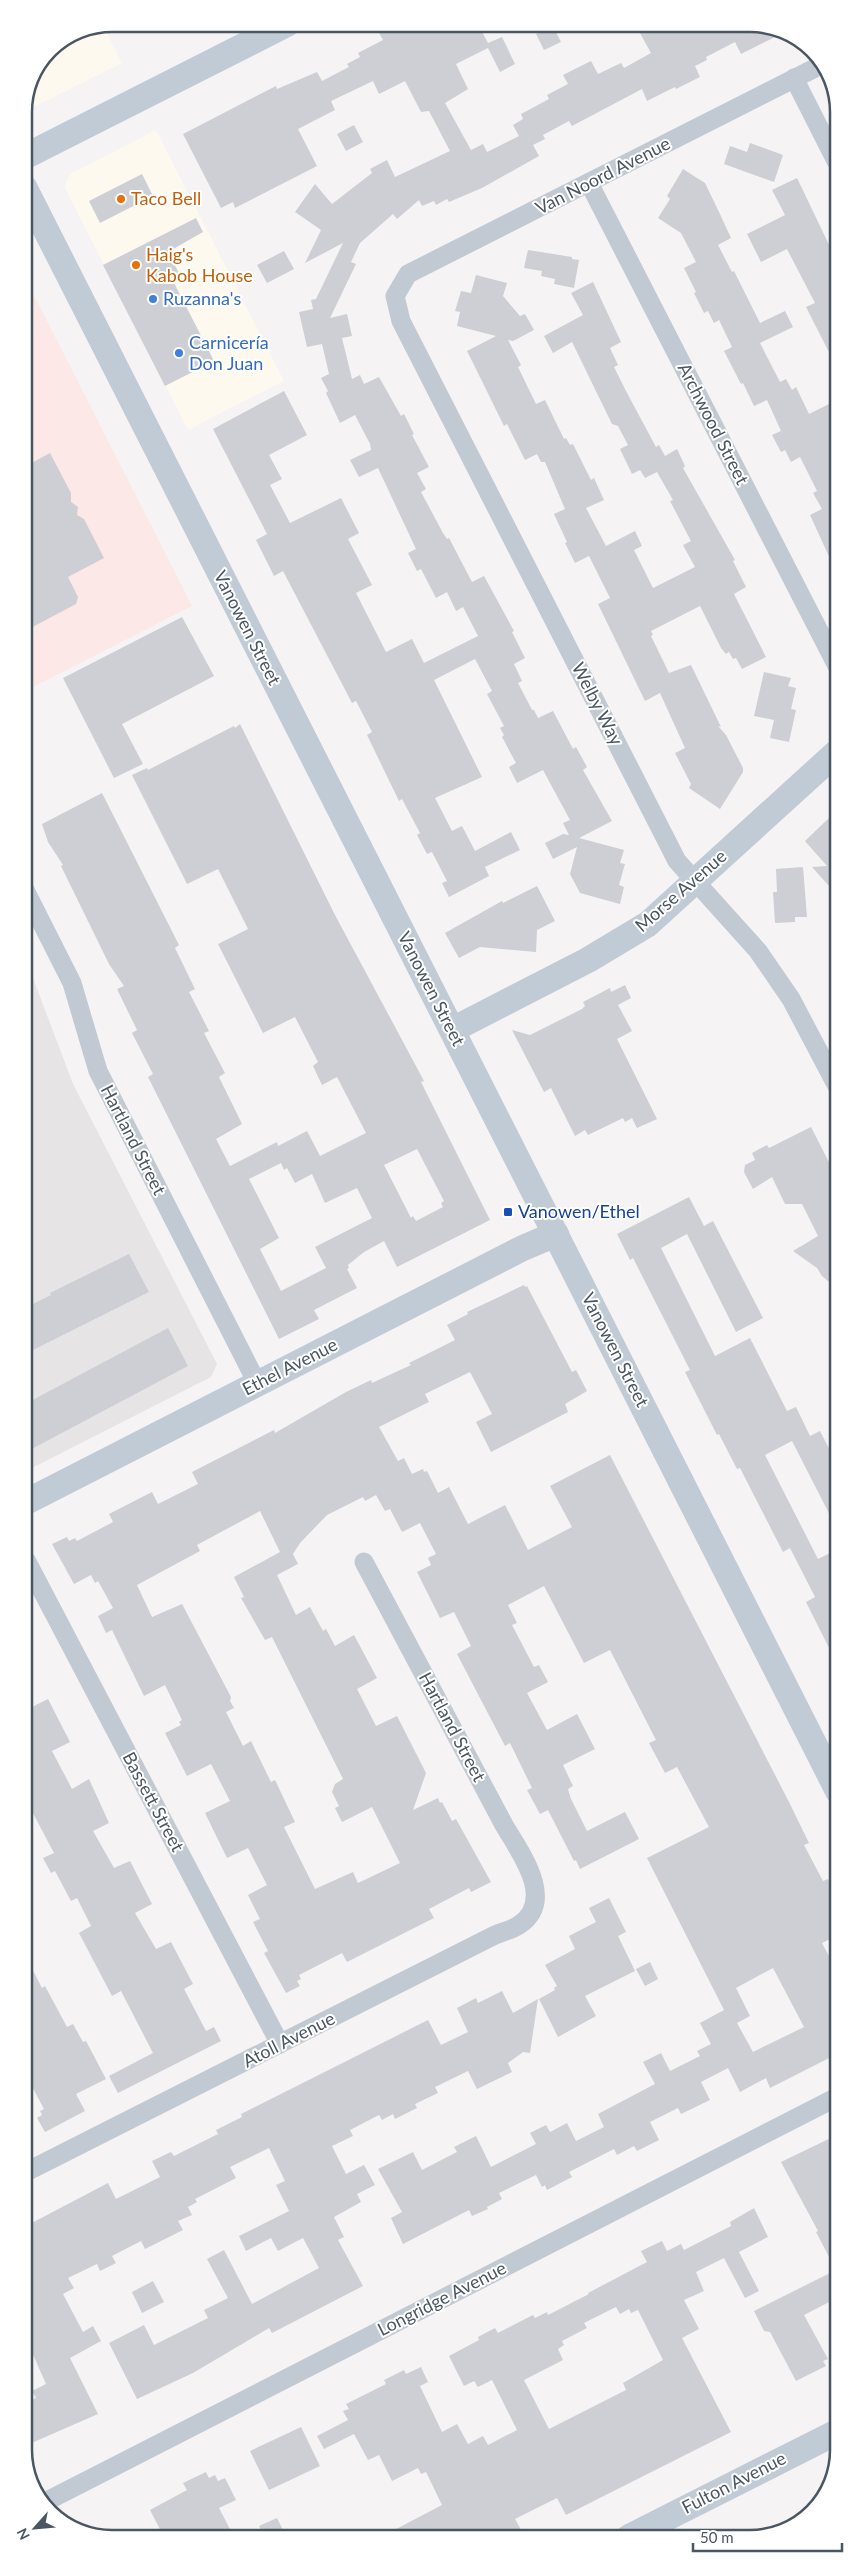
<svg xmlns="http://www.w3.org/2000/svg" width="863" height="2563" font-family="Lato,sans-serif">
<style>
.commercial{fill:#fdf9ef}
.education{fill:#e6e4e5}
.medical{fill:#fce8e6}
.building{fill:#cdcfd5;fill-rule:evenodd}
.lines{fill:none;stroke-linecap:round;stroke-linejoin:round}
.street{stroke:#c1cad2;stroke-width:19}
.secondary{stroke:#c1cbd6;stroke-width:26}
.food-dot{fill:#e8710a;stroke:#fff;stroke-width:2}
.shop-dot{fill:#3f7fe0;stroke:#fff;stroke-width:2}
.transit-dot{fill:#1a4fb4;stroke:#fff;stroke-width:2}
.labels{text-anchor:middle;stroke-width:4;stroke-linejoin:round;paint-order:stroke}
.street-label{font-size:18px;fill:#4a5661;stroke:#fff}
.food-label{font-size:18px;fill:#c56008;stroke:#fff;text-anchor:start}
.shop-label{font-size:18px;fill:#366cbe;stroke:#fff;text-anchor:start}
.transit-label{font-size:18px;fill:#164399;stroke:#fff;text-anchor:start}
.rim{fill:none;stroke:#4a5661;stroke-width:2.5}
</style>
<rect width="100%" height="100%" fill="#f5f3f3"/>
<!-- commercial -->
<g class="commercial">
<path d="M103,25L122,63L38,105L32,106L26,103L50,49L79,30Z"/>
<path d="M156,130L284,381L188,430L65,188L66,181L72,173Z"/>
</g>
<!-- education -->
<path class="education" d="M25,957L73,1084L217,1364L211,1377L26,1471Z"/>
<!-- medical -->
<path class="medical" d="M24,276L192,606L25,691Z"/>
<!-- building -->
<g class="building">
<path d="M397,24H478L488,43L502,37L515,64L500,72L488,48L456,64L468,89L445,103L471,150L483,144L487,152L519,136L513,125L523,119L521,114L549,99L547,95L568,84L563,75L591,61L598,74L621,63L624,68L651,53L635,24H757L781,34L741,54L735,42L706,57L707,60L695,66L700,77L676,89L675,87L647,101L642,89L572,126L569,121L543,135L545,139L533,145L539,156L482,188L449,202L447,199L436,205L434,201L422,206L419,200L397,219L393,214L360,243L351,262L356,264L330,318L347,314L352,336L342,338L352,379L360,375L364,384L379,377L401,416L404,414L414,434L412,435L429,467L417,473L426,489L421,492L443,533L447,539L449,538L472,582L484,576L514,631L512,632L525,658L514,664L522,681L518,683L532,710H534L538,718L553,711L573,749L576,747L587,767L583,770L612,821L579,838L624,850L620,863L625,864L619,885L624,887L620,904L580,893L570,874L577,847L553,859L545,843L563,834L569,835L563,823L570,820L543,770L517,783L509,767L516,763L502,737L504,735L500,728L504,726L487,694L492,691L475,659L434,680L482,777L435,798L452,831L462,826L475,851L511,832L520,850L485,867L489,876L449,897L442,883L447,881L432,852L427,854L417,835L420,833L402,799L399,801L367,735L372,732L356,701L352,703L283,571L274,576L256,540L267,534L213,429L284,391L307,435L269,455L282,479L270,485L290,523L341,498L359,533L348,539L372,585L356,593L386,652L412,639L424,663L478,636L463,607L456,611L447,592L436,598L421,569L417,571L408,553L416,549L378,468L359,477L350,460L371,450L370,444L355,415L340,423L326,393L328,391L321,378L329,374L322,344L307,347L299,312L313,309L311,300L316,299L343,243L305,263L321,230L295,212L315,184L332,204L372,173L370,169L387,160L395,177L450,151L429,111L421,112L405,81L379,94L373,81L331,101L335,110L298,129L317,166L235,208L233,202L221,208L183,134L276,86L277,89L317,72L322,81L349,67L347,64L360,57L358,53L383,40L379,33Z"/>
<path d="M553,26L561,42L544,50L536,34Z"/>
<path d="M354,125L363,142L346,151L337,134Z"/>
<path d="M750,143L783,155L774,182L724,164L730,146L747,152Z"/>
<path d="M683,169L705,183L719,212L731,238L718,245L732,272L734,271L760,323L785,311L793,327L760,343L780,382L786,379L792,390L796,387L809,414L837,400V574L810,515L822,509L813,493L817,491L800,457L791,462L785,450L781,452L772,435L781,431L767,400L754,406L743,383L741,384L724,351L732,347L719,320L714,323L708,311L704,313L694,293L696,292L684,268L696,262L681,233L658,218L670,199L667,196Z"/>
<path d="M142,174L153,196L100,223L89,201Z"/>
<path d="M797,178L832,251L836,249L837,368L806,307L815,303L787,249L761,262L747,234L785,215L772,190Z"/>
<path d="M196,218L203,232L168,252L180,275L172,279L214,361L165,386L103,265Z"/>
<path d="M528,250L572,257V259L579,260L574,288L554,284L555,279L541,276L542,271L524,268Z"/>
<path d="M284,251L294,269L267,283L257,265Z"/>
<path d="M476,275L507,283L503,296L520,316L525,314L534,330L513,341L508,340L521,365L518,367L536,404L545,400L564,439L566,438L570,445L573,444L591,480L594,478L604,500L586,508L606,546L635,531L642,546L634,550L653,588L695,567L683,545L691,541L670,501L673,500L657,472L645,478L640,470L632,474L620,449L628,445L618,426L612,424L572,342L553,353L544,336L583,315L571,293L593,282L621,342L610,348L618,365L614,367L627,393L656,447L659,445L665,456L677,449L685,466L683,468L735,560L733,561L746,587L734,594L766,657L742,669L736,658L733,659L729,652L726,654L721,648L700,606L651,631L653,635L651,636L669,673L691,665L721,727L718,726L726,735L743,768V772L720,809L689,788L691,784L675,753L685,748L660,693L645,701L598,604L610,598L589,556L575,563L565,543L567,542L554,514L565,509L545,462H541L537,454L525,460L507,424L504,426L473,363L467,351L496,336L457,326L460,312L455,311L461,291L471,293Z"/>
<path d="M50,453L71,493V502L78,507L77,515L84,519L104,558L68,577L78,597L76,604L25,631L24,467Z"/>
<path d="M182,617L214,676L122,724L143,764L114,778L63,678Z"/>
<path d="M764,672L791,678L788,686L796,688L791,709L796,710L789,742L770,738L774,720L754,716Z"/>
<path d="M240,724L335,915L424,1081L421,1082L490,1220L397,1267L384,1241L364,1252L348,1265L349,1268L347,1269L357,1288L314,1310L319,1319L279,1339L148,1077L153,1074L132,1033L137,1030L117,989L124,986L109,964L61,866L63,865L48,842L42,824L102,793L179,945L175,948L195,989L189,992L209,1031L204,1033L225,1073L219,1077L242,1124L216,1139L230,1166L277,1142L278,1146L307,1131L320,1156L366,1133L337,1077L322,1085L313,1066L318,1062L295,1017L263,1033L218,944L248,929L218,869L187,884L132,775L147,768L148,770L234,726L235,728ZM417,1149L444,1201L441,1203L443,1207L416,1221L413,1216L411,1218L384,1165ZM281,1163L284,1170L287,1168L295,1183L312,1174L325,1203L357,1188L372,1218L315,1247L326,1268L281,1291L260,1249L279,1238L249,1179Z"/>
<path d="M829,818L837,827V895L812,867L827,866L805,841Z"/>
<path d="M803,867L807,917H795V922L775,923L773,892H777L776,869Z"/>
<path d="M537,886L555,921L537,930L536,952L480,947L459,958L445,933L502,901L503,903Z"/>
<path d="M625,985L631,998L618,1005L632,1031L617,1039L657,1119L637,1128L632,1118L625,1122L623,1118L588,1135L585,1130L575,1136L551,1088L544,1092L512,1030L530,1035L582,1009L585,1006L583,1002L610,988L611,992Z"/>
<path d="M811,1127L838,1180V1278L829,1282L822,1276L817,1268L793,1251L818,1236L802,1204H785L772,1177L753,1189L744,1172L745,1165L755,1160L752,1153L767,1145L769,1148Z"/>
<path d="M689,1197L704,1226L713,1221L763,1318L736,1332L687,1234L661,1248L715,1356L750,1338L787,1411L796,1407L810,1436L820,1431L838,1466V1531L792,1441L765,1455L818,1559L838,1549V1582L829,1586L838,1604V1666L806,1602L815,1597L790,1548L783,1552L740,1468L737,1469L719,1434L717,1435L685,1372L690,1370L633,1258L630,1260L617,1234Z"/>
<path d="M129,1254L149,1292L25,1354V1308L51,1295L50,1293Z"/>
<path d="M524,1285L525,1287L527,1286L572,1372L576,1370L587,1391L565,1404L568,1412L491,1452L476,1422L492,1414L470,1372L425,1394L429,1402L379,1427L398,1461L404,1458L412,1474L423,1469L424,1472L427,1471L438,1493L449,1487L468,1524L505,1505L528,1550L572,1527L550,1486L610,1455L789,1802L809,1843L804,1845L823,1881L828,1879L839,1899V1935L822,1943L839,1975V2053L770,2088L766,2078L740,2092L728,2068L701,2082L710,2100L681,2114L678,2108L650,2122L659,2140L637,2151L634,2146L617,2155L614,2149L569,2172L572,2177L547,2190L545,2185L542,2187L536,2175L499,2193L502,2199L487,2207L488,2209L472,2216L469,2210L403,2244L391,2218L402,2212L378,2169L413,2152L422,2170L457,2152L454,2147L476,2136L491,2167L536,2144L530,2133L546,2125L550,2132L567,2123L576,2141L604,2127L598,2114L655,2084L643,2062L661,2053L670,2071L700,2056L697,2051L711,2044L700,2023L724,2010L647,1858L709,1827L677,1767L665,1773L649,1743L656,1740L610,1650L584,1663L544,1586L508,1605L517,1623L512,1625L534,1667L539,1665L548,1682L527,1693L547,1730L577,1714L595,1749L563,1765L573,1786L568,1789L571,1799L587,1831L625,1812L639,1839L580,1869L576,1860L574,1861L548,1810L540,1814L527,1790L532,1788L510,1743L505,1746L457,1654L471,1646L454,1612L440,1618L417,1572L431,1565L428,1558L436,1554L420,1523L402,1532L390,1509L385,1511L376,1495L365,1501L363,1497L327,1515L300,1543L293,1554L298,1564L277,1575L296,1615L310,1607L323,1631L326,1629L335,1646L354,1635L377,1678L357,1689L376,1726L397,1716L426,1773L413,1810L438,1798L440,1803L442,1802L452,1821L456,1819L491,1882L471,1892L469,1888L429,1909L434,1918L347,1962L342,1953L299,1975L301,1979L297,1981L300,1986L286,1993L264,1953L268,1951L253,1922L260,1919L248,1895L267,1885L248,1848L227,1858L205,1813L230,1801L211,1764L187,1776L165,1733L181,1725L179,1722L182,1720L165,1685L144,1696L112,1630L106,1633L98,1616L113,1608L98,1581L95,1583L91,1575L74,1584L52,1544L67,1537L69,1541L75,1538L77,1541L113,1522L109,1514L152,1492L158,1504L198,1484L192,1472L274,1430L275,1433L346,1392L371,1380L372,1383L411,1365L409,1363L455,1340L447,1325L468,1314L467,1312ZM260,1511L280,1552L234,1577L244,1597L241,1598L265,1640L272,1637L343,1779L335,1784L332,1792L339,1806L335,1808L342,1822L372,1807L400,1863L358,1883L353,1872L315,1889L284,1827L295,1822L275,1780L271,1782L251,1741L243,1746L226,1712L234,1708L230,1701L231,1697L182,1604L152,1617L137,1585L200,1551L197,1545ZM773,1968L804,2027L753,2052L737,2023L750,2016L736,1988Z"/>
<path d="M168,1328L188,1366L26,1452L25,1404Z"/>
<path d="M48,1699L70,1742L52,1751L72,1789L89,1779L109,1823L93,1831L114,1868L130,1861L152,1904L135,1913L156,1949L171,1942L193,1984L184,1989L206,2031L214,2027L221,2041L118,2093L109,2076L153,2053L121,1991L112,1996L79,1933L91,1926L77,1898L71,1901L55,1871L51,1873L43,1858L54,1853L26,1800V1710Z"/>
<path d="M609,1898L626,1932L618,1936L635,1971L585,1996L596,2016L558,2037L539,1999L555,1990L554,1988L557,1986L545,1965L575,1949L569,1936L596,1922L589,1908Z"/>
<path d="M26,1957L42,1988L45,1986L67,2027L73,2024L83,2042L86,2041L106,2079L76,2094L85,2111L45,2132L37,2118L42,2115L40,2111L44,2109L26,2075Z"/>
<path d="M650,1962L658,1979L645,1986L636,1969Z"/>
<path d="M502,1991L513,2013L538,1999L530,2053L523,2052L508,2063L512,2072L477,2089L468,2071L435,2087L438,2093L415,2104L417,2108L395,2119L393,2114L382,2120L379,2115L350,2130L353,2136L332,2146L346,2174L364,2165L375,2185L357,2194L361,2202L334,2217L344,2237L338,2240L363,2286L272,2333L269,2328L193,2373L137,2399L109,2343L144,2325L154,2345L208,2318L204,2310L228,2298L207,2259L224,2250L252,2304L319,2268L303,2238L278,2251L271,2238L246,2251L239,2236L289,2211L276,2185L285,2181L269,2148L230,2167L236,2178L195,2199L197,2202L188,2207L192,2215L178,2221L183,2230L145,2249L141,2241L112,2256L116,2263L100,2271L97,2264L68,2278L74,2288L63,2294L83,2332L93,2326L101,2341L70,2358L98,2414L27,2445V2402L36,2398L32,2391L46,2384L27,2341L26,2226L108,2183L116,2199L160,2177L152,2161L171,2152L174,2156L218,2134L216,2130L242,2117L241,2114L428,2020L441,2045L468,2032L457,2008L476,1998L478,2003Z"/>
<path d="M839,2134V2297L804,2315L828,2359L823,2361L826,2366L796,2381L770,2332L764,2331L754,2311L836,2270L816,2232L818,2231L781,2162Z"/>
<path d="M754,2208L768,2237L739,2252L759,2291L745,2298L724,2258L696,2272L704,2291L684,2300L699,2329L682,2338L731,2432L566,2515L557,2498L515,2519L525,2537L379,2538L442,2505L426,2472L421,2474L418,2468L392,2481L379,2455L368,2460L354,2434L324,2449L317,2436L348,2420L343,2411L349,2409L346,2404L386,2384L384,2380L404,2370L406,2374L421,2367L428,2382L420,2386L442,2432L457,2424L468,2444L483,2436L488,2445L517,2430L492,2380L478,2387L474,2381L464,2386L449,2356L479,2340L478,2337L495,2328L498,2333L533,2315L535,2318L547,2312L548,2315L589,2294L588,2293L647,2262L641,2251L662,2241L667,2251L681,2244L684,2250L731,2226L730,2222ZM616,2307L620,2314L629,2309L631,2313L638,2310L663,2360L623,2383L626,2390L549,2429L524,2380L563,2360L558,2349L564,2345L562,2341L587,2328L584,2323Z"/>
<path d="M153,2281L164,2302L142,2313L132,2292Z"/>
<path d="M301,2427L320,2466L269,2490L250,2451Z"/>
<path d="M206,2472L209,2478L215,2475L218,2481L225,2478L236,2500L219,2508L231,2531L217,2539H165L150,2510L187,2490L183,2483Z"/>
<path d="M277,2518L287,2538H265L259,2526Z"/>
</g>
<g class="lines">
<!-- street -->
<g class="street">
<path d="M821,65L408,274L395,296L401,321L677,861L758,951L791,999L838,1088"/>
<path d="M794,78L836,161"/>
<path d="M589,183L837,666"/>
<path d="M25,890L72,983L98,1071L257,1383"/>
<path d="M26,1560L280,2044"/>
<path d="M26,2172L493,1936C501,1932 512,1930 519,1925C557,1900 519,1851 504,1825L364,1562"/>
<path d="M45,2502L839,2096"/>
</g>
<!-- secondary -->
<g class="secondary">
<path d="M24,157L287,24"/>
<path d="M24,187L838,1791"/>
<path d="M452,1030L588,960L648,924L837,752"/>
<path d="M26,1502L523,1248L556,1234"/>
<path d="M629,2537L839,2431"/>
</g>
</g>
<!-- markers -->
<g class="food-dot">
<circle cx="121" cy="199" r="5"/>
<circle cx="136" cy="265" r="5"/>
</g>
<g class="shop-dot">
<circle cx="153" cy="299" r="5"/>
<circle cx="179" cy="353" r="5"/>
</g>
<rect class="transit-dot" x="503" y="1207" width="10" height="10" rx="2.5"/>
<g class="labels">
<!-- street labels -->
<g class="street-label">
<text transform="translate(603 176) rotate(-27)" y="6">Van Noord Avenue</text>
<text transform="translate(713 424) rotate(63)" y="6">Archwood Street</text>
<text transform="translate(247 628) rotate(63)" y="6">Vanowen Street</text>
<text transform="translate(597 704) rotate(63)" y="6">Welby Way</text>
<text transform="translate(681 891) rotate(-41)" y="6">Morse Avenue</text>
<text transform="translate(431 989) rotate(63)" y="6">Vanowen Street</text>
<text transform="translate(133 1140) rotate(63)" y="6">Hartland Street</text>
<text transform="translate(615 1350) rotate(63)" y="6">Vanowen Street</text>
<text transform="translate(290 1367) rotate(-27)" y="6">Ethel Avenue</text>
<text transform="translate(452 1727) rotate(62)" y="6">Hartland Street</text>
<text transform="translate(153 1802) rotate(62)" y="6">Bassett Street</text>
<text transform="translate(289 2040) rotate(-27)" y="6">Atoll Avenue</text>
<text transform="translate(442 2299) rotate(-27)" y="6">Longridge Avenue</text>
<text transform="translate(734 2483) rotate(-27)" y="6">Fulton Avenue</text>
</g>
<!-- food labels -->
<g class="food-label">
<text x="131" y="205">Taco Bell</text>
<text x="146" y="261">Haig's<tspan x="146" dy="21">Kabob House</tspan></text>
</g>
<!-- shop labels -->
<g class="shop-label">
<text x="163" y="305">Ruzanna's</text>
<text x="189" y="349">Carnicería<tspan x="189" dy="21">Don Juan</tspan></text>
</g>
<!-- transit labels -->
<g class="transit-label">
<text x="518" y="1218">Vanowen/Ethel</text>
</g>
</g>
<!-- crop -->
<path d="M0 0H863V2563H0ZM112 32H750A80 80 0 0 1 830 112V2450A80 80 0 0 1 750 2530H112A80 80 0 0 1 32 2450V112A80 80 0 0 1 112 32Z" fill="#fff" fill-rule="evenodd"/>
<path class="rim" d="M112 32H750A80 80 0 0 1 830 112V2450A80 80 0 0 1 750 2530H112A80 80 0 0 1 32 2450V112A80 80 0 0 1 112 32Z"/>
<!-- north arrow -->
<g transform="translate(35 2528) rotate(243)" stroke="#ffffff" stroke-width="4" paint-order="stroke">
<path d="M0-4L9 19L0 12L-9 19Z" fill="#4a5661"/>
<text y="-8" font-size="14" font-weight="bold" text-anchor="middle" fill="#4a5661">N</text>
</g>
<!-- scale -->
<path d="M693 2543v8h149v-8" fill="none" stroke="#4a5661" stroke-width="2.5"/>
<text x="700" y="2543" font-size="15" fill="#4a5661" stroke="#ffffff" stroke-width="4" paint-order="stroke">50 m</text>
</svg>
